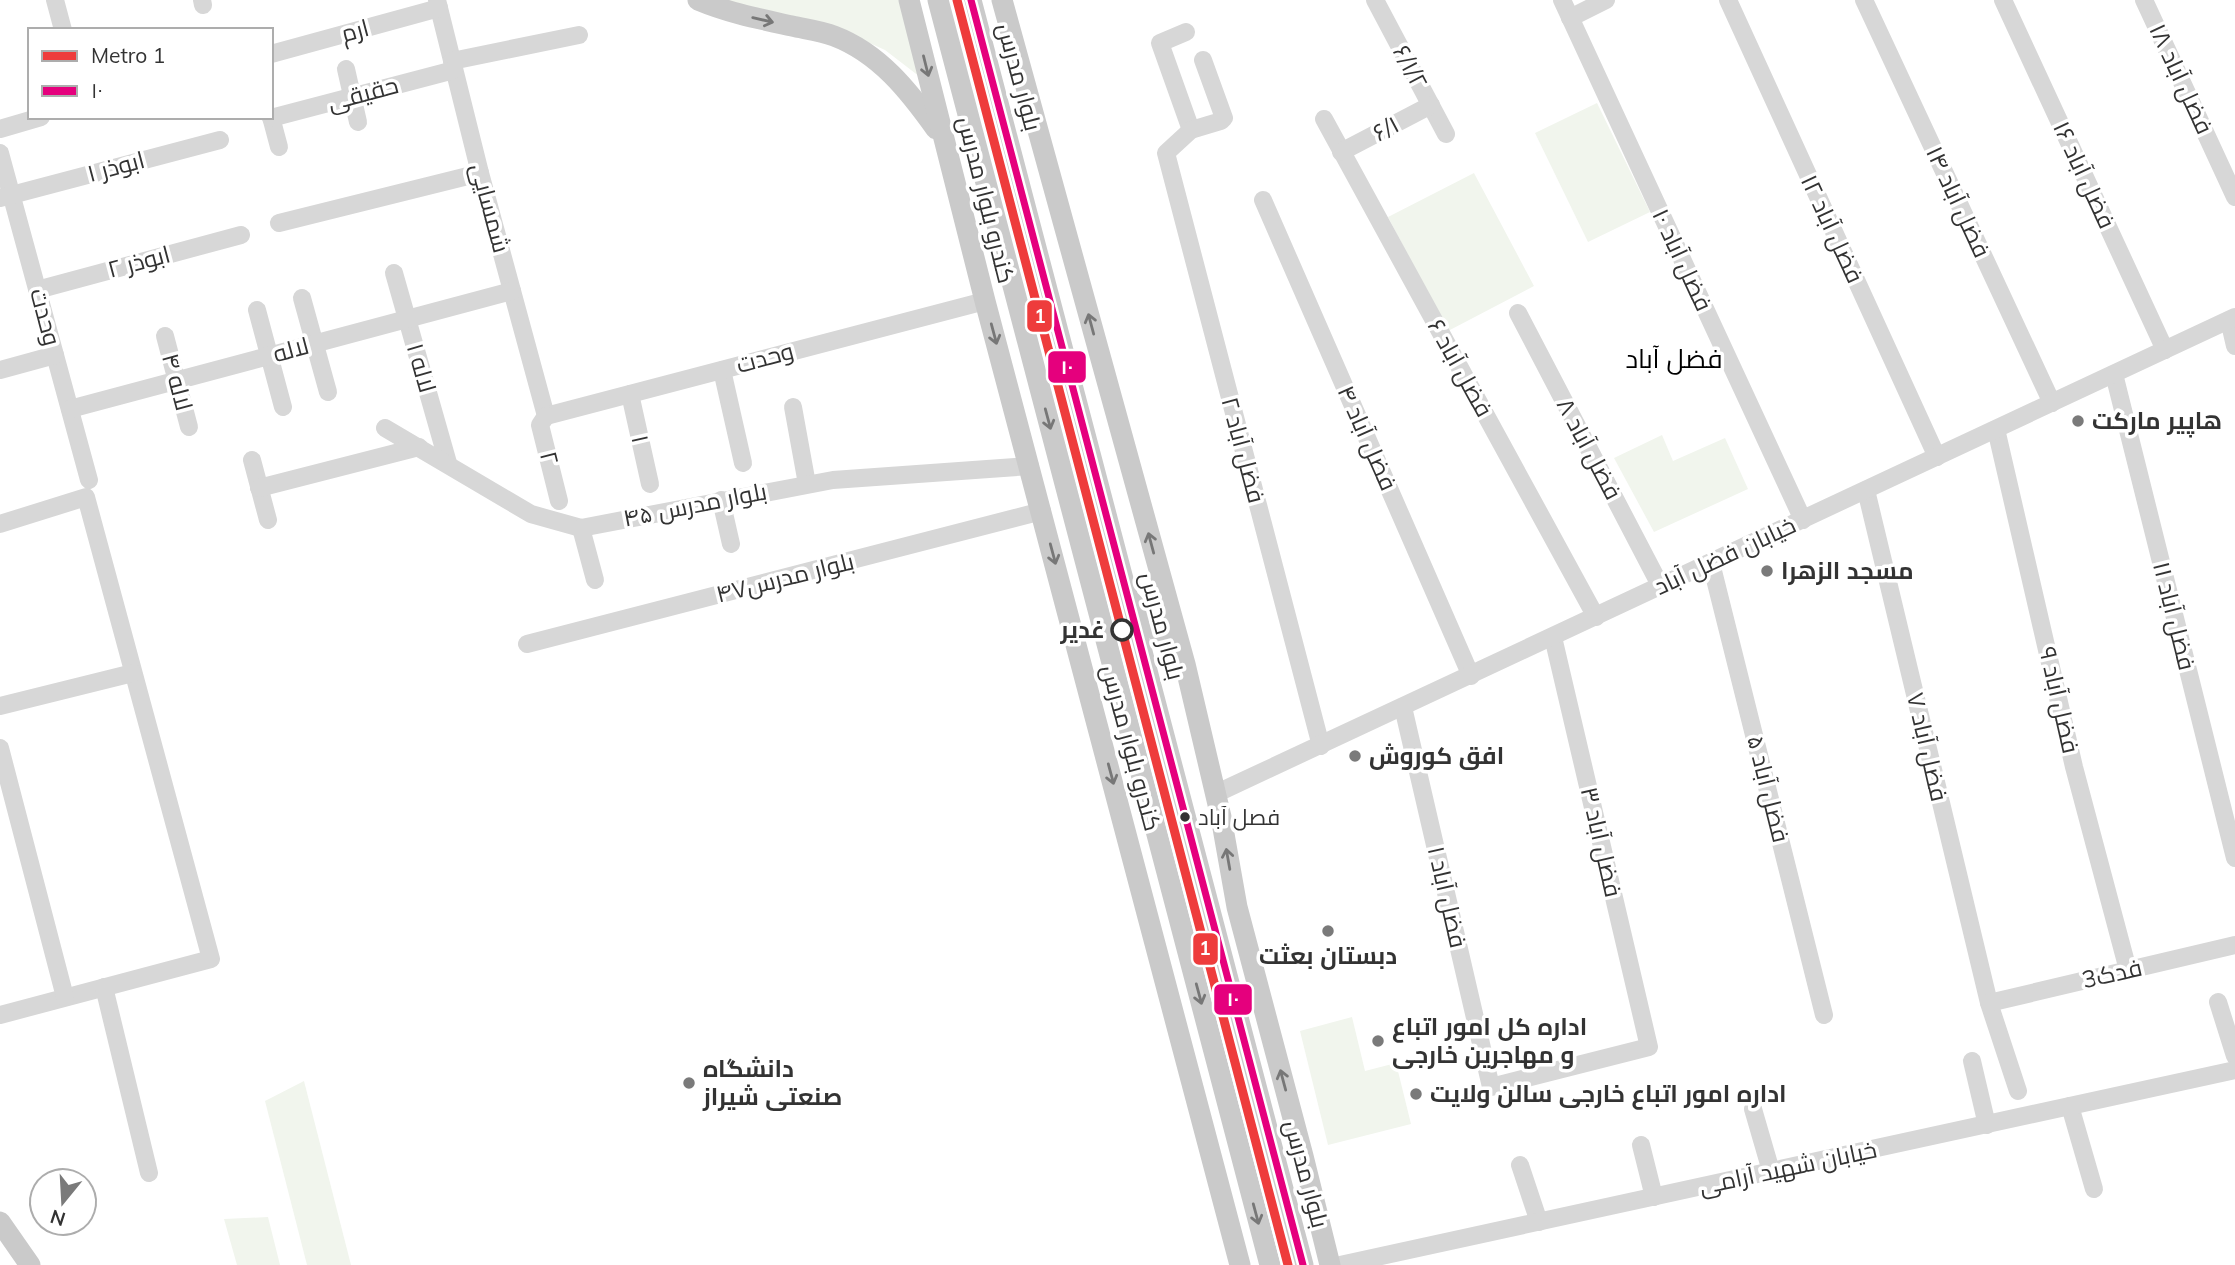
<svg xmlns="http://www.w3.org/2000/svg" width="2235" height="1265" font-family="Mulish,Cairo,sans-serif">
<style>
.green{fill:#f1f5ed}
.lines{fill:none;stroke-linecap:round;stroke-linejoin:round}
.minor{stroke:#d7d7d7;stroke-width:18}
.major{stroke:#cacaca;stroke-width:21}
.bus-1-casing{stroke:#fff;stroke-width:12}
.bus-1{stroke:#e5007d;stroke-width:7}
.metro-1-casing{stroke:#fff;stroke-width:14}
.metro-1{stroke:#ee3c3c;stroke-width:9}
.oneway{stroke:#777}
.poi-dot{fill:#7a7a7a;stroke:#fff;stroke-width:2.5}
.stop-dot{fill:#fff;stroke:#333;stroke-width:3.5}
.bus-dot{fill:#333;stroke:#fff;stroke-width:2.5}
.labels{text-anchor:middle;stroke-width:7;stroke-linejoin:round;paint-order:stroke}
.bus-label{font-size:22px;fill:#333;stroke:#fff;text-anchor:start}
.street-label{font-size:24px;fill:#333;stroke:#fff}
.poi-label{font-size:24px;font-weight:bold;fill:#333;stroke:#fff;text-anchor:start}
.stop-label{font-size:24px;font-weight:bold;fill:#333;stroke:#fff;text-anchor:end}
.neighbourhood-label{font-size:26px;fill:#000;stroke:#fff}
.line-badge{stroke:#fff;stroke-width:2.5}
.badge-label{font-size:19px;text-anchor:middle;font-weight:bold;fill:#fff}
</style>
<rect width="100%" height="100%" fill="#fff"/>
<!-- green -->
<g class="green">
<path d="M717,0H904L924,80L885,50L854,36Z"/>
<path d="M1597,103L1650,212L1588,242L1535,133Z"/>
<path d="M1474,173L1534,286L1448,331L1388,217Z"/>
<path d="M1662,435L1673,461L1725,438L1748,489L1654,532L1614,458Z"/>
<path d="M1352,1017L1365,1071L1396,1063L1411,1124L1328,1145L1300,1031Z"/>
<path d="M304,1081L351,1265H307L265,1101Z"/>
<path d="M268,1217L280,1265H237L224,1219Z"/>
</g>
<g class="lines">
<!-- minor -->
<g class="minor">
<path d="M55,0L63,30"/>
<path d="M202,0L203,5"/>
<path d="M437,0L480,173L546,416"/>
<path d="M1375,0L1446,134"/>
<path d="M1562,0L1803,520"/>
<path d="M1728,0L1937,457"/>
<path d="M1864,0L2052,403"/>
<path d="M2003,0L2165,350"/>
<path d="M2144,0L2235,197"/>
<path d="M1570,18L1606,0"/>
<path d="M1186,32L1160,43L1191,130"/>
<path d="M271,54L439,8"/>
<path d="M1203,60L1224,118L1221,121L1191,130L1166,153L1321,746"/>
<path d="M452,61L579,35"/>
<path d="M346,69L358,122"/>
<path d="M271,117L279,147"/>
<path d="M271,118L454,70"/>
<path d="M1324,119L1596,617"/>
<path d="M0,129L41,117"/>
<path d="M1341,152L1431,105"/>
<path d="M0,153L89,480"/>
<path d="M0,198L220,140"/>
<path d="M1263,200L1471,676"/>
<path d="M279,223L480,173"/>
<path d="M394,273L448,463"/>
<path d="M37,290L241,235"/>
<path d="M302,298L328,392"/>
<path d="M257,310L283,407"/>
<path d="M1518,313L1660,585"/>
<path d="M2229,320L2235,346"/>
<path d="M165,336L189,427"/>
<path d="M0,370L55,355"/>
<path d="M722,370L743,463"/>
<path d="M2114,374L2235,858"/>
<path d="M630,394L650,484"/>
<path d="M793,407L807,484"/>
<path d="M70,409L512,291"/>
<path d="M546,416L985,301"/>
<path d="M546,416L540,425L559,501"/>
<path d="M385,428L531,514L581,528L833,480L1030,466"/>
<path d="M1996,429L2074,767L2128,970"/>
<path d="M252,460L268,520"/>
<path d="M259,488L419,447"/>
<path d="M1866,490L1989,1003L2018,1091"/>
<path d="M721,500L731,544"/>
<path d="M0,524L86,497L211,959L0,1015"/>
<path d="M581,528L595,580"/>
<path d="M1711,563L1824,1015"/>
<path d="M527,644L1042,511"/>
<path d="M0,706L133,673"/>
<path d="M1403,707L1491,1087L1649,1047L1553,637"/>
<path d="M0,748L65,997"/>
<path d="M1215,794L2235,317"/>
<path d="M104,987L149,1173"/>
<path d="M2218,1002L2235,1056"/>
<path d="M1989,1003L2235,945"/>
<path d="M1972,1061L1987,1125"/>
<path d="M2070,1106L2094,1189"/>
<path d="M1753,1109L1771,1171"/>
<path d="M1641,1145L1654,1197"/>
<path d="M1520,1165L1539,1222"/>
<path d="M1340,1265L2235,1070"/>
</g>
<!-- major -->
<g class="major">
<path d="M698,0C729,13 760,19 792,26C805,29 821,31 834,36C879,53 909,91 936,129"/>
<path d="M909,0L985,301L1240,1265"/>
<path d="M938,0L1270,1265"/>
<path d="M971,0L1303,1265"/>
<path d="M1002,0L1185,664L1221,817L1237,907L1303,1156L1330,1265"/>
<path d="M1131,601L1181,659"/>
<path d="M0,1222L30,1265"/>
</g>
<!-- bus-1 casing -->
<g class="bus-1-casing">
<path id="bus-1" d="M971,0L1303,1265"/>
</g>
<!-- bus-1 -->
<use href="#bus-1" class="bus-1"/>
<!-- metro-1 casing -->
<g class="metro-1-casing">
<path id="metro-1" d="M957,0L1288,1265"/>
</g>
<!-- metro-1 -->
<use href="#metro-1" class="metro-1"/>
</g>
<!-- one-way arrows -->
<defs><path id="oneway-shaft" d="M-6 0H5M1.5-3L5.5 0L1.5 3" fill="none" stroke-width="1.6" stroke-linecap="round" stroke-linejoin="round" transform="scale(1.75)"/></defs>
<g class="oneway">
<use href="#oneway-shaft" transform="translate(763 20) rotate(13)"/>
<use href="#oneway-shaft" transform="translate(926 66) rotate(76)"/>
<use href="#oneway-shaft" transform="translate(1091 324) rotate(-105)"/>
<use href="#oneway-shaft" transform="translate(994 334) rotate(75)"/>
<use href="#oneway-shaft" transform="translate(1048 419) rotate(75)"/>
<use href="#oneway-shaft" transform="translate(1151 543) rotate(-105)"/>
<use href="#oneway-shaft" transform="translate(1053 554) rotate(75)"/>
<use href="#oneway-shaft" transform="translate(1111 774) rotate(75)"/>
<use href="#oneway-shaft" transform="translate(1228 859) rotate(-100)"/>
<use href="#oneway-shaft" transform="translate(1199 994) rotate(75)"/>
<use href="#oneway-shaft" transform="translate(1283 1080) rotate(-105)"/>
<use href="#oneway-shaft" transform="translate(1256 1214) rotate(75)"/>
</g>
<!-- markers -->
<g class="poi-dot">
<circle cx="2078" cy="421" r="7"/>
<circle cx="1767" cy="571" r="7"/>
<circle cx="1355" cy="756" r="7"/>
<circle cx="1328" cy="931" r="7"/>
<circle cx="1378" cy="1041" r="7"/>
<circle cx="689" cy="1083" r="7"/>
<circle cx="1416" cy="1094" r="7"/>
</g>
<circle class="stop-dot" cx="1122" cy="630" r="10"/>
<circle class="bus-dot" cx="1185" cy="817" r="6"/>
<g class="labels">
<!-- bus labels -->
<g class="bus-label">
<text x="1198" y="825">فصل آباد</text>
</g>
<!-- street labels -->
<g class="street-label">
<text transform="translate(355 31) rotate(-15)" y="8">ارم</text>
<text transform="translate(1410 67) rotate(62)" y="8">۶/۱/۲</text>
<text transform="translate(1019 77) rotate(75)" y="8">بلوار مدرس</text>
<text transform="translate(2181 79) rotate(65)" y="8">فضل آباد ۱۸</text>
<text transform="translate(363 94) rotate(-15)" y="8">حقیقی</text>
<text transform="translate(1386 129) rotate(-28)" y="8">۶/۱</text>
<text transform="translate(116 167) rotate(-15)" y="8">ابوذر ۱</text>
<text transform="translate(2084 175) rotate(65)" y="8">فضل آباد ۱۶</text>
<text transform="translate(986 200) rotate(76)" y="8">کندرو بلوار مدرس</text>
<text transform="translate(1958 202) rotate(65)" y="8">فضل آباد ۱۴</text>
<text transform="translate(490 208) rotate(75)" y="8">شمسایی</text>
<text transform="translate(1832 229) rotate(65)" y="8">فضل آباد ۱۲</text>
<text transform="translate(1682 260) rotate(65)" y="8">فضل آباد ۱۰</text>
<text transform="translate(139 262) rotate(-15)" y="8">ابوذر ۲</text>
<text transform="translate(45 317) rotate(75)" y="8">وحدت</text>
<text transform="translate(291 350) rotate(-15)" y="8">لاله</text>
<text transform="translate(765 358) rotate(-15)" y="8">وحدت</text>
<text transform="translate(421 368) rotate(74)" y="8">لاله ۱</text>
<text transform="translate(1460 368) rotate(61)" y="8">فضل آباد ۶</text>
<text transform="translate(177 382) rotate(75)" y="8">لاله ۴</text>
<text transform="translate(1367 438) rotate(66)" y="8">فضل آباد ۴</text>
<text transform="translate(640 439) rotate(77)" y="8">۱</text>
<text transform="translate(1589 449) rotate(62)" y="8">فضل آباد ۸</text>
<text transform="translate(1243 450) rotate(75)" y="8">فضل آباد ۲</text>
<text transform="translate(549 458) rotate(76)" y="8">۲</text>
<text transform="translate(695 505) rotate(-11)" y="8">۴۵ بلوار مدرس</text>
<text transform="translate(1725 556) rotate(-25)" y="8">خیابان فضل آباد</text>
<text transform="translate(785 578) rotate(-14)" y="8">بلوار مدرس۴۷</text>
<text transform="translate(2174 616) rotate(76)" y="8">فضل آباد ۱۱</text>
<text transform="translate(1162 626) rotate(75)" y="8">بلوار مدرس</text>
<text transform="translate(2059 700) rotate(77)" y="8">فضل آباد ۹</text>
<text transform="translate(1927 747) rotate(77)" y="8">فضل آباد ۷</text>
<text transform="translate(1131 748) rotate(75)" y="8">کندرو بلوار مدرس</text>
<text transform="translate(1768 789) rotate(76)" y="8">فضل آباد ۵</text>
<text transform="translate(1601 842) rotate(77)" y="8">فضل آباد ۳</text>
<text transform="translate(1447 897) rotate(77)" y="8">فضل آباد ۱</text>
<text transform="translate(2112 974) rotate(-13)" y="8">فدک3</text>
<text transform="translate(1788 1168) rotate(-12)" y="8">خیابان شهید آرامی</text>
<text transform="translate(1306 1174) rotate(75)" y="8">بلوار مدرس</text>
</g>
<!-- poi labels -->
<g class="poi-label">
<text x="2092" y="429">هاپیر مارکت</text>
<text x="1781" y="579">مسجد الزهرا</text>
<text x="1369" y="764">افق کوروش</text>
<text x="1328" y="964" text-anchor="middle">دبستان بعثت</text>
<text x="1392" y="1035">اداره کل امور اتباع<tspan x="1392" dy="28">و مهاجرین خارجی</tspan></text>
<text x="703" y="1077">دانشگاه<tspan x="703" dy="28">صنعتی شیراز</tspan></text>
<text x="1430" y="1102">اداره امور اتباع خارجی سالن ولایت</text>
</g>
<!-- stop labels -->
<g class="stop-label">
<text x="1105" y="638">غدیر</text>
</g>
<!-- neighbourhood labels -->
<g class="neighbourhood-label">
<text x="1674" y="368">فضل آباد</text>
</g>
</g>
<g class="line-badge">
<rect x="1026" y="299" width="27" height="34" rx="7" fill="#ee3c3c"/>
<rect x="1047" y="350" width="40" height="34" rx="7" fill="#e5007d"/>
<rect x="1192" y="932" width="27" height="34" rx="7" fill="#ee3c3c"/>
<rect x="1213" y="983" width="40" height="33" rx="7" fill="#e5007d"/>
</g>
<g class="badge-label">
<text x="1040" y="323">1</text>
<text x="1067" y="374">۱۰</text>
<text x="1205" y="955">1</text>
<text x="1233" y="1006">۱۰</text>
</g>
<!-- legend -->
<rect x="28" y="28" width="245" height="91" fill="#ffffff" stroke="#adadad" stroke-width="2"/>
<rect x="42" y="51" width="35" height="10" fill="#ee3c3c" stroke="#adadad" stroke-width="2"/>
<text x="91" y="63" font-size="21" fill="#333333">Metro 1</text>
<rect x="42" y="86" width="35" height="10" fill="#e5007d" stroke="#adadad" stroke-width="2"/>
<text x="91" y="98" font-size="21" fill="#333333">۱۰</text>
<!-- north arrow -->
<g transform="translate(63 1202) rotate(198)"><circle r="33" fill="#ffffff" stroke="#adadad" stroke-width="2"/>
<path d="M0-5L12 26L0 18L-12 26Z" fill="#7a7a7a"/>
<text y="-10" font-size="19" font-weight="bold" text-anchor="middle" fill="#333333">N</text>
</g>
</svg>
